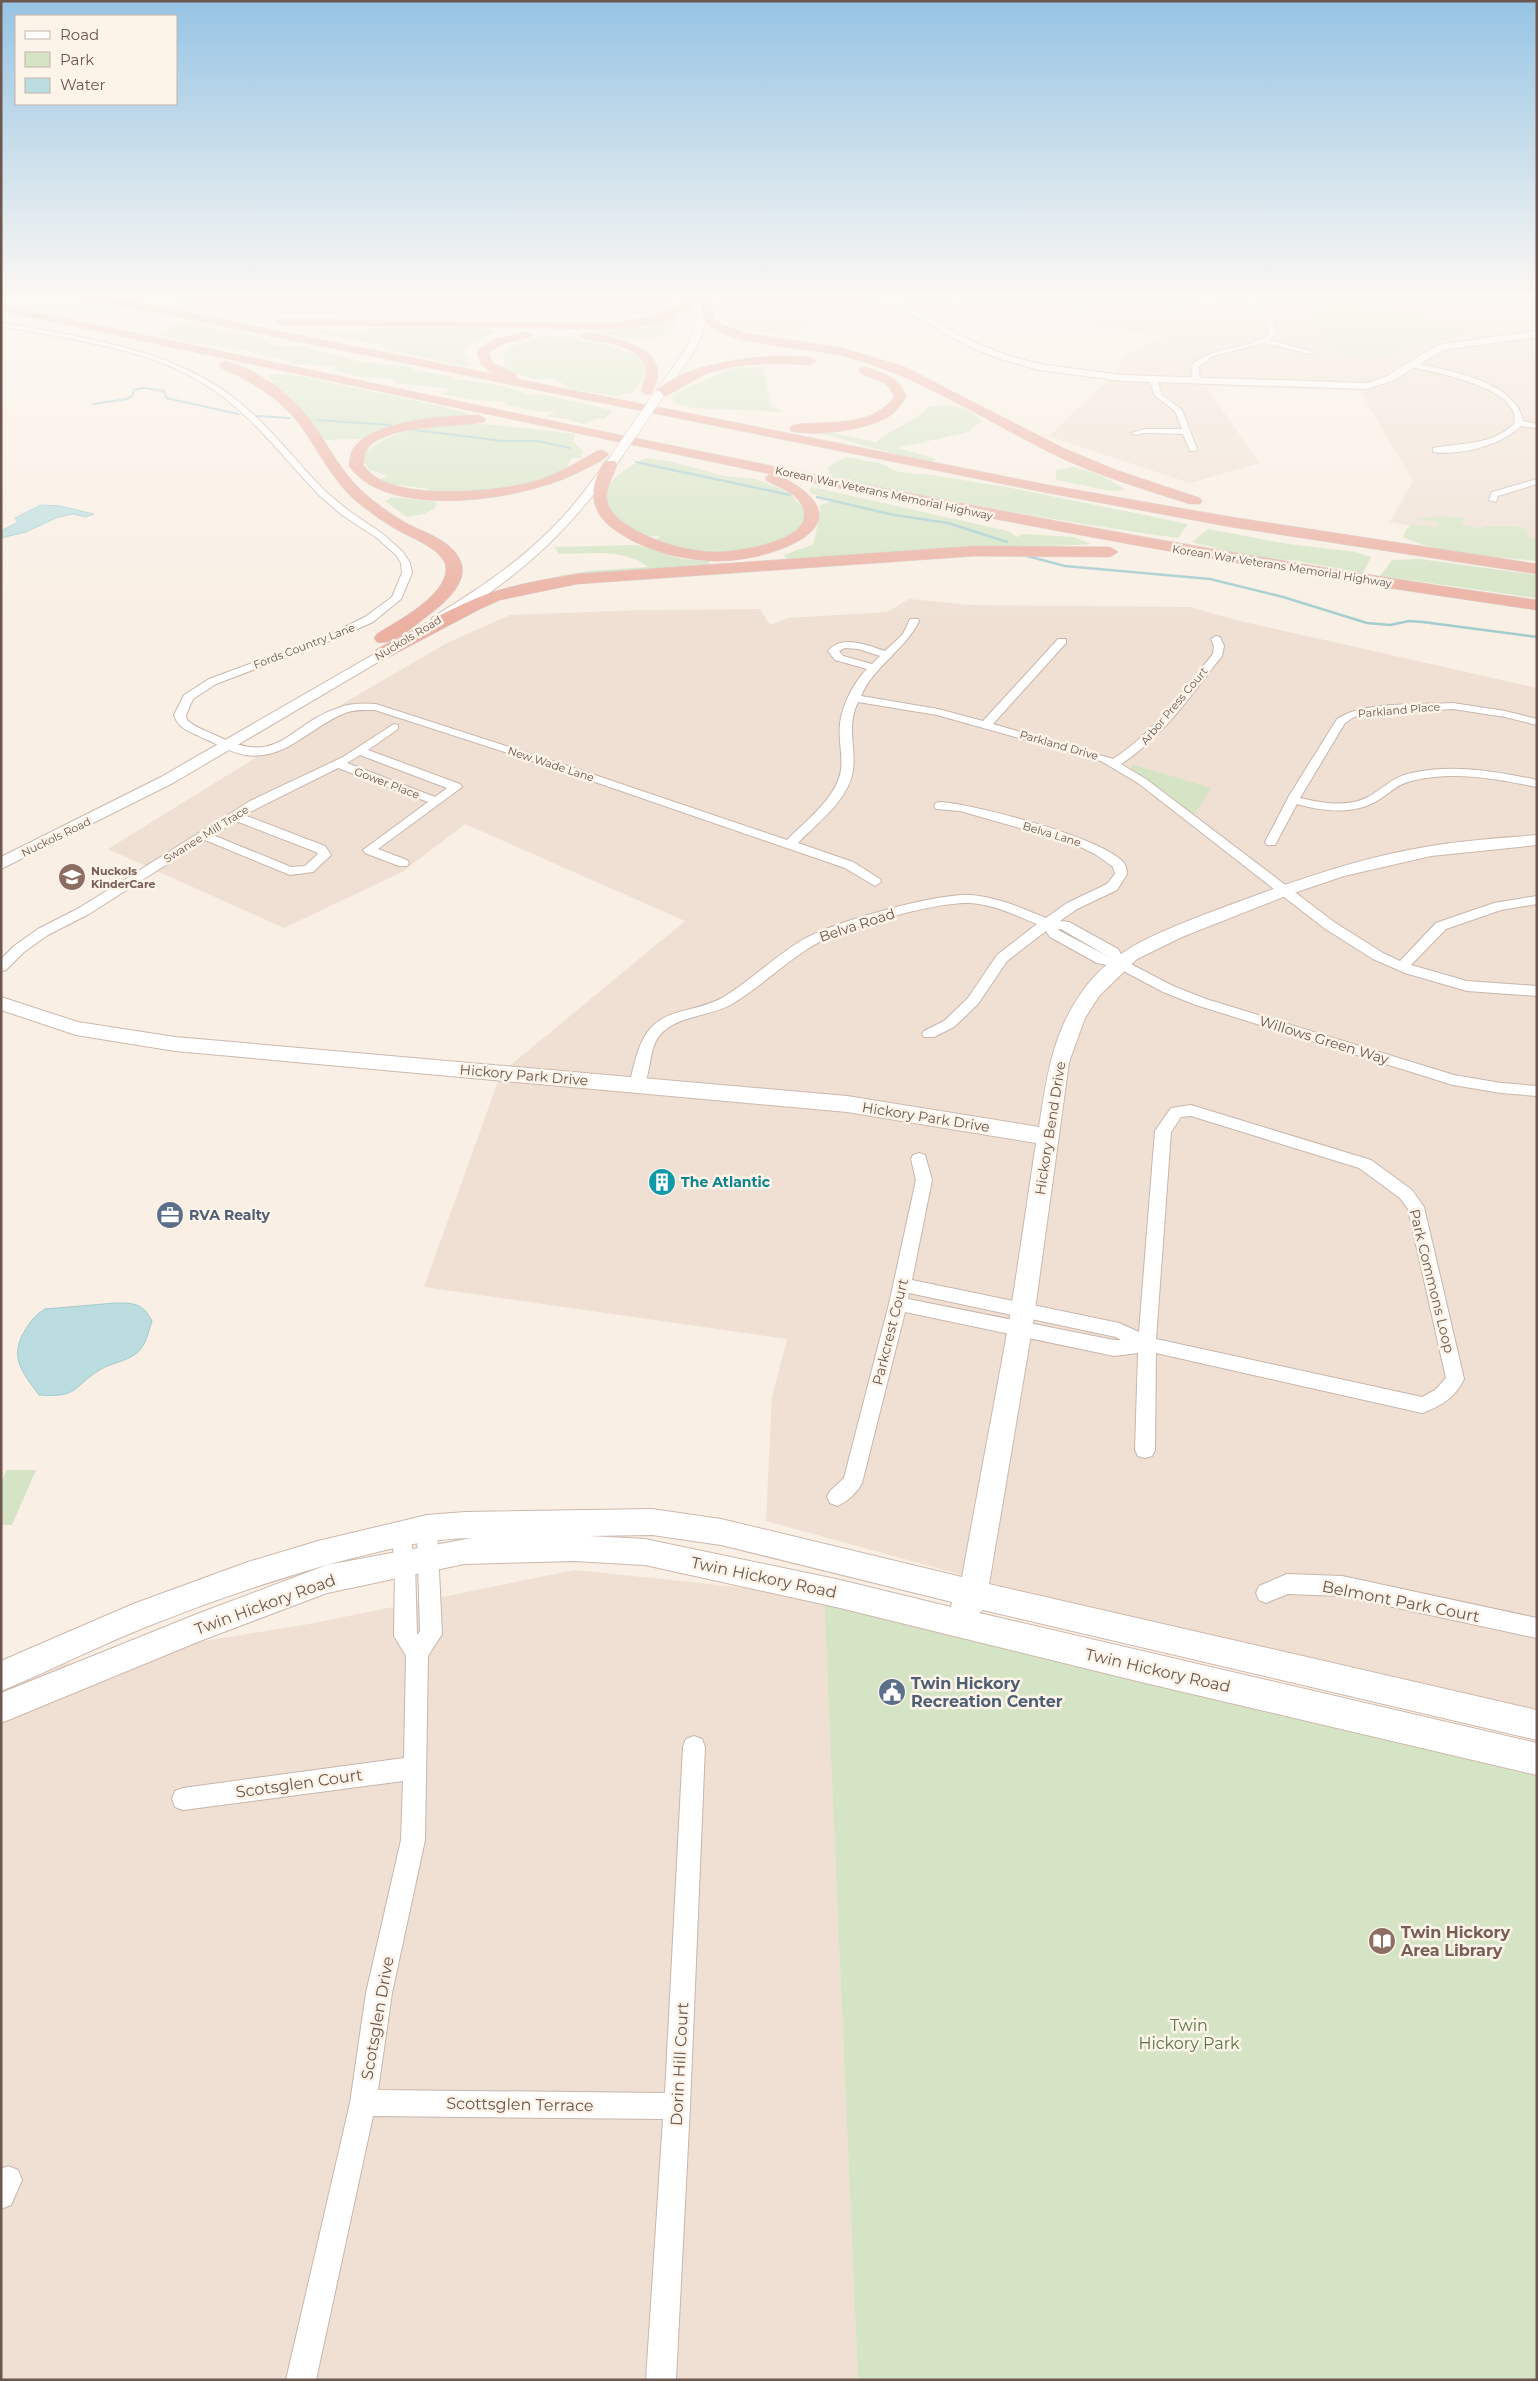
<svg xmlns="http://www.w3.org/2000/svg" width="1538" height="2381" font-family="Montserrat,sans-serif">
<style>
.residential{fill:#efe0d3}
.commercial{fill:#f8dfd9}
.green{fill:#d4e4c4}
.water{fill:#bbdddf;stroke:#a3cccf}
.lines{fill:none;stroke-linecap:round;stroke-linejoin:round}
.stream-far1{stroke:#a3cccf;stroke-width:2}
.stream{stroke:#a3cccf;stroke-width:2.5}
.street-casing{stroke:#c8b6ac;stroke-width:2}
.secondary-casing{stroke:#cdb8ad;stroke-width:2}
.highway-casing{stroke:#d3ccca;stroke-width:1}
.street{fill:#fff;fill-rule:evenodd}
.secondary{fill:#fff;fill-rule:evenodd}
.highway{fill:#ebb0a2;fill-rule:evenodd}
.secondary-bridge-casing{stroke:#cdb8ad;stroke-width:11;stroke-linecap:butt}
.secondary-bridge{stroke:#fff;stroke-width:10}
.labels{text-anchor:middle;stroke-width:5;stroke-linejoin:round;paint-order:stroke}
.far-street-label{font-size:11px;fill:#6d564d;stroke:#fcf3e9}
.far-education-label{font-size:11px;font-weight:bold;fill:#785e54;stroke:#fcf3e9;text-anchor:start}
.street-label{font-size:14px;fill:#6d564d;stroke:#fcf3e9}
.culture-label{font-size:14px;font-weight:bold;fill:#0d838f;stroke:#fcf3e9;text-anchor:start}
.service-label{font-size:14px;font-weight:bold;fill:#4e5e75;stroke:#fcf3e9;text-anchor:start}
.near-street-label{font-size:16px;fill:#6d564d;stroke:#fcf3e9}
.near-service-label{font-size:16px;font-weight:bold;fill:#4e5e75;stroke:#fcf3e9;text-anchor:start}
.near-education-label{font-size:16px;font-weight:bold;fill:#785e54;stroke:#fcf3e9;text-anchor:start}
.near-park-label{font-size:16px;fill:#5b774a;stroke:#fcf3e9}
</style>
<rect width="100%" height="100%" fill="#f9efe4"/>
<!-- residential -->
<g class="residential">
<path d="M897,295H1537V551L1390,522L1413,481L1360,391L1206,386L1259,463L1190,483L1049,436L1106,382L1127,354L1163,337L1092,325L1084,304L943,323Z"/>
<path d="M909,599L971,605L1190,607L1240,621L1537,688V1733L766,1521L772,1397L787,1339L424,1287L501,1073L685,921L465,824L402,872L284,928L108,849L349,700L447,643L510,615L642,610L760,609L770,625L788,618L887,612Z"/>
<path d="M575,1570L824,1596L858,2380H1V1674L309,1624Z"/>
</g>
<!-- commercial -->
<g class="commercial">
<path d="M151,295H671L665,305L654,311L635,316L504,319L272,314L228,311Z"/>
<path d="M724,295H876L884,301L834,308L793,335L740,329L722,320Z"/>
</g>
<!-- green -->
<g class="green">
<path d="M1363,306L1391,310L1399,314L1415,313L1438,324L1456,323L1468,329L1455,330L1469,336L1419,344L1373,359L1340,354L1319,332L1306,308Z"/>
<path d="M672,317L678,318L672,333C650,343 629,340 606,334L611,330L648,327Z"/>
<path d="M192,322L224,332L260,337L272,345L299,346L361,362L412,367H410L413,370L457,377L449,379L500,385L526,394L545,395L606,409L613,412L604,419L600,418L582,424L567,419L545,416L557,412L532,411L506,405L503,401C483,403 460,396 440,394L451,389L395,383L393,379L362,377L332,370L338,366L292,364L278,358L235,348L186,342C176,336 164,339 155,333L177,324Z"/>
<path d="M400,327L494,329L496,332L468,346L464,352L465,357L471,360L467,362L471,364L466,367L401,353L380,345L310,332Z"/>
<path d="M546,336C566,338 631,345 642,361C650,371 639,384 633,392L615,396L571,389L556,379H533L509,372L504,364L503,355L509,347Z"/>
<path d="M763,367L771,407L784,412L694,408L677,404L672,398L677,392L733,368Z"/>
<path d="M273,374H290L426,403L464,412L471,416L359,439L324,440L270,383L277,381L271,380L268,376Z"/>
<path d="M949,405L968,410L982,421L968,432L898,448L936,459L928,463L819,433L830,432L876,442C894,427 913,423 930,406Z"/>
<path d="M456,423L497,425L575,434L573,441L583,451L581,458H572C570,462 567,468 564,471C536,492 464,491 429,493V489L383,483L379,479L388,476L370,470L359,458C388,431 419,427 456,423Z"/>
<path d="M846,457L879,463L899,472L932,475L1017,489L1188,524L1178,538C1062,522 947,501 832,477L827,467Z"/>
<path d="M646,458L669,461L725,476L756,479L789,492L804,509L808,524L796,535L739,553L690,552L654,541L660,536C654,536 647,537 641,535C623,532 602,508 608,489C612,475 634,464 646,458Z"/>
<path d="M1073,467C1092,472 1110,478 1125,490L1111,491L1056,480V470Z"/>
<path d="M812,487L1008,531L1017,537L1022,534L1074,537L1091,544L789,561L784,555L814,544C815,530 821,520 820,505L829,502V498L811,494L809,489Z"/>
<path d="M392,497L437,502L435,508L424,514L407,517L385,501Z"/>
<path d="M1441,516L1466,518L1460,524L1481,529L1483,526H1516L1527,529L1528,537L1537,539V561C1493,556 1443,556 1403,537L1406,530L1412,524L1437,528L1438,522L1415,519Z"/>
<path d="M1208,529L1288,544L1356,552L1371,557L1363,573L1292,560L1259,559L1192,542Z"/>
<path d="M637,545L682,559L709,561V567L563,579L558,576L590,571L648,567C624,548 587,554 559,554L554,547Z"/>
<path d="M1420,559L1537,575V598L1380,576L1392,560Z"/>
<path d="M1131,764L1211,788L1194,815L1133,770Z"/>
<path d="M7,1470H36L12,1525H1V1482Z"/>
<path d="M824,1596L1387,1728L1493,1765L1537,1776V2380H858Z"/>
</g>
<!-- water -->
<g class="water">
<path d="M41,505L60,506L94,514L85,517L73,514L58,517L26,532L1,538V531L18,522L15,518Z"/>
<path d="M115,1303C134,1303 143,1303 152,1321C148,1333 146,1345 137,1353C127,1361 112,1363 101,1369C72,1387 79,1398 39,1395C23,1373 9,1358 24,1332C30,1322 35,1315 45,1309Z"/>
</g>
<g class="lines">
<!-- stream-far1 -->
<g class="stream-far1">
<path d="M93,404L127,399L132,396L134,390L143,388L164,391L166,398L238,414"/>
<path d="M256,416L289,418"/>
<path d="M318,420L391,425"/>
<path d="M414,430L503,441H537L570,448"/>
<path d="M636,462L646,464"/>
</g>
<!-- stream -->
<g class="stream">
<path d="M640,463L790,495"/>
<path d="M817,497L894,515L948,523L1007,542"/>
<path d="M1027,556L1065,566L1210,579L1283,597L1367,623L1390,625L1409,621L1423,622L1537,637"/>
</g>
<!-- street casing -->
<g class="street-casing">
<g id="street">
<path d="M1019,295H1048L902,309L899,307Z"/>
<path d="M1250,295H1272L1252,299C1263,307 1276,318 1276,332L1270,340L1314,352L1310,354L1265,343L1213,356L1199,367L1200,381L1193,383L1191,366C1211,344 1262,349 1269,332L1266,320L1244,300L1209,304L1153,315L1150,313L1209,300Z"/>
<path d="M1537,310V314L1524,315L1521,313Z"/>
<path d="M1,322C79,338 164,346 230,395C267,422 294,460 326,492L349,511L383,534L403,552L410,563L412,573L401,599L373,622L335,639L216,684L193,699L186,715L187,720C196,728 207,731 217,736C280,768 287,725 338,708C351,703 363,703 376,704L574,768L787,840C805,821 837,798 841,770C843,755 838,739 840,724C842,705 854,682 867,669L835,660L828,651C842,634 867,645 885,651L903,634L910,619H918L919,621C905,650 874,666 861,696L938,709L983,721L1058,639H1066V643L993,724L1113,759C1155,732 1182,692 1213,654L1214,646L1211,639L1216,636L1220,637L1224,646L1222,656C1191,695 1163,737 1121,764L1146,779L1334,922L1383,953L1400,961L1436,923L1494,903L1537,896V904L1501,910L1446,929L1411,965L1467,981L1537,986V996L1467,991L1405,973L1373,959L1324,928L1138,783L1101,761L937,715L858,702C846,727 856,745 853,770C849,800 817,823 798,843L853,862L880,879L881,882L875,886L845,868L566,772L375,710C365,710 355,709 345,713C311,726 286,761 245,755C230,752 217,744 203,738C191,732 178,729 174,715L184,695L209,679L328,635L365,617L392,597L402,573L401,563L396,555L377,538L342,515L320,496C289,464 262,428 227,400C165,349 77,341 1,326ZM845,648L858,649L880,656L872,664L843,656L839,651Z"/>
<path d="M1413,363C1447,370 1516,381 1523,421L1537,424V428L1521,426C1502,445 1460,456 1433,452V448C1463,442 1492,446 1515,423C1514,419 1515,414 1513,411C1502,385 1435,372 1410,367L1409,365Z"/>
<path d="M1153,377L1157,379L1162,395L1182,410L1197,449L1196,451H1190L1183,434L1145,433L1135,435L1131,433L1145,429H1182L1175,411L1155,396L1149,379Z"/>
<path d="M1537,479V484L1498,496L1496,502L1489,500L1492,492Z"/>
<path d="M1453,703L1505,711L1537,719V725L1505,717L1453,709L1366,714L1354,717L1345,723L1300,798C1321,803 1347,808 1368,797C1382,789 1391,779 1407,774C1450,763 1495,771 1537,780V787C1497,779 1452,770 1411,781C1397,784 1388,795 1375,802C1351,815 1322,811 1297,804L1275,845H1267L1265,842L1289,796L1337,719C1363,701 1421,705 1453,703Z"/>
<path d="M394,724L398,725V729L368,750L460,784L462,787L378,849L407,860L409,863L407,866H399L365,853L363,850L428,802L338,768L244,815L325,846L331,855L313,872L290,875L205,840L89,914L48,935L24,952L6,970L1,971V959L14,946L38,929L79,908L250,801L343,757ZM360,755L447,788L435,797L347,763ZM236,821L316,852L318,854L305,866L291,867L213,835Z"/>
<path d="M940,802C974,804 1104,838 1124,863C1126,866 1127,871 1127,874L1117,890L1077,909L1060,921L1069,922L1118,949L1125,961L1173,986L1206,999L1454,1075L1501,1083L1537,1086V1096L1501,1093L1453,1085L1196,1005L1163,992L1116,967L1097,963L1050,937L1046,931L1007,961L978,1004L954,1027L934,1037H924L922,1034L924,1031L944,1021L968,998L997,955L1037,924C1015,915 993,904 969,903C933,902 838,929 809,948C782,965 759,988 732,1004C710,1017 677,1015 660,1035C648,1049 652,1073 642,1089H632L629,1085C638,1052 640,1022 679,1012C694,1008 709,1005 722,998C749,982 772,959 799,942C828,923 936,893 970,895C997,897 1022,908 1046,918L1067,903L1107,884L1115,874L1113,867L1095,854L1072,843L960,811L936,809L934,806L936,803ZM1058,929H1061L1109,957L1060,931Z"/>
<path d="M1191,1105L1371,1160L1412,1190L1424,1207L1464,1379C1455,1398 1441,1406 1422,1413L1156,1353L1155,1450L1152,1456L1145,1458L1138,1456L1135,1450L1138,1353L1114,1356L905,1312L862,1483C857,1493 847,1502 837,1506L830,1503L827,1497L830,1491L844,1478L889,1304L916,1180L911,1159L913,1155L919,1153L925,1155L932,1180L912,1280L1119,1323L1139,1332L1155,1131L1171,1108ZM1191,1116L1359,1168L1400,1198L1408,1209L1446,1378L1435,1390L1422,1397L1156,1339L1171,1132L1181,1117ZM909,1293L1116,1337L1121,1340H1114L908,1299Z"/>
<path d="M427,1519L434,1521L437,1528L442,1634L428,1656L425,1840L392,1993L378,2090L665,2093L683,1747L686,1739L694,1736L702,1739L705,1747L690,2106L676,2380H646L663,2119L373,2116L316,2380H286L350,2103L366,1993L401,1840L403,1781L183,1810L175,1807L172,1799L175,1791L183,1788L404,1758L406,1656L394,1636L395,1563L391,1533L394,1526L401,1524L408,1526L415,1563L417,1635L420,1631L417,1528L420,1521Z"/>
<path d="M1287,1574L1342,1576L1537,1618V1638L1342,1596L1288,1594L1266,1603L1259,1600L1256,1593L1259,1586Z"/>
<path d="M8,2166L18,2170L22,2180L11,2205L1,2209V2169Z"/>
</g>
</g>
<!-- secondary casing -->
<g class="secondary-casing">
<g id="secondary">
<path d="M702,295H710L703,332L695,350L662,398H654L653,396L685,350L693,332Z"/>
<path d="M878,295H889L973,342L1009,356L1040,364L1122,375L1367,383L1385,377L1438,345L1537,331V337L1443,350L1392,381L1367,389L1122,381L1039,370L1003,360L967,346Z"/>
<path d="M617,452L623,455C578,519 536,563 470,606C460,612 446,626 433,623L431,620L433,617C479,589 524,559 561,519C580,499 596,475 613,453Z"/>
<path d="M402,638L409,642L407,645L173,783L1,869V857L161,777Z"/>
<path d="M1537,835V845L1431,856L1344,876L1291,894L1182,937L1137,959L1099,996L1085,1018L1069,1062L1034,1317L989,1584L1537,1710V1740L983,1610L979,1613L1537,1743V1775L1141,1682L836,1607L645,1565L574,1561L464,1564L327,1593L200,1641L1,1723V1693L197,1614L327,1565L472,1538C429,1538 390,1549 349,1559C281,1577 216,1599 151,1625C100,1645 51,1670 1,1691V1661L133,1604L248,1562L318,1541L427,1515L465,1512L652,1509L721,1519L962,1577L1010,1317L1036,1143L847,1112L175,1051L76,1035L1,1010V997L78,1022L175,1037L847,1096L1039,1127C1047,1076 1052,1033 1084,989C1115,947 1165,930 1211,912C1283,885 1355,858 1431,846C1466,840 1502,838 1537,835ZM652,1535L721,1545L952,1602L951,1607L836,1579L645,1539L589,1536Z"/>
</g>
</g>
<!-- highway casing -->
<g class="highway-casing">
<g id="highway">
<path d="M78,295H100L493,374L481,364L477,352L479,349L494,339L526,332L530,333L532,335L530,337L502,344L489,353L493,363L516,374L517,379L1048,485L1231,517L1537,564V574L1231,527L1048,493L83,298Z"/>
<path d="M683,295H694C693,300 692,306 688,310C670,326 635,327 612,329L282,325L276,322L282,319L612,323L655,316L680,305Z"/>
<path d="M701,295H711L714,318L721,324L745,333L843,348L905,367L1063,448L1116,470L1200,498L1202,501L1200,504H1190C1143,489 1095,475 1051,453C983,419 917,375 843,356C811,348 723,346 705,321C701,315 701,302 701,295Z"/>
<path d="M1,305C512,411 1020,527 1537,600V610C1283,574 1031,528 780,476C875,524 774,560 720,561C684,561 644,551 615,530C589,513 588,486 605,461H615L617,464C614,476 605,488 607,500C610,515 623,523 635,530C661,544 690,552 719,552C739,551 822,540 801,504C795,492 778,487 767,481L765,478L770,474L1,311Z"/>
<path d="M587,333C619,337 678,349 651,394L647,395L641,391C642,385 646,378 646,372C646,345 601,343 583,338L581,336Z"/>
<path d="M779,356L810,357L816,361L810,365C776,363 739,362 706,374C694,379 665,400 655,398L653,395C675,366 745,357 779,356Z"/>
<path d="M225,361C257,369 292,395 311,421C328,445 341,472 363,492C376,504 391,514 406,523C425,533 452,540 461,562C469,584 441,606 426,617C414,626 393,646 377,642L374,638L377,634C397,621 447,596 446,568C445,549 408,537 394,528C381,520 368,511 356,501C332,480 319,451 300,425C280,398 251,381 221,368L219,365Z"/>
<path d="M865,367C882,372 902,378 906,397C901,405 896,412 888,417C866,430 816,437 791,431L789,428C799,416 868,435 894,397C889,378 870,382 859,371L861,368Z"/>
<path d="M479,415L486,419L484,422C457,428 379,423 365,453C364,457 364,462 363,465C367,469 370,473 374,476C408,500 501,492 539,480C559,473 578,462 597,451L602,450L609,454C603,461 591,466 583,470C531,499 389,523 349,466C350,461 350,455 352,451C370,419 447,416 479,415Z"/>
<path d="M975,546L1110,547L1118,552L1110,557L975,556L577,584L500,600L480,609L389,657H377L374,653L377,649C413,631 449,608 487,594C516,584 547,579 577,574Z"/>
</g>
</g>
<!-- street -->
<use href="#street" class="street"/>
<!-- secondary -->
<use href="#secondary" class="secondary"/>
<!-- highway -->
<use href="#highway" class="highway"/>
<!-- secondary-bridge casing -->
<g class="secondary-bridge-casing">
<path id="secondary-bridge" d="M617,455L658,396"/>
</g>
<!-- secondary-bridge -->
<use href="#secondary-bridge" class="secondary-bridge"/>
</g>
<!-- sky -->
<linearGradient id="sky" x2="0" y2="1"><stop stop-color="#96c4e4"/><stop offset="0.47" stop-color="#fcf8f3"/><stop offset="1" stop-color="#fcf8f3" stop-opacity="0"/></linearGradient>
<rect width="1538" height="629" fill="url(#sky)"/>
<!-- icons -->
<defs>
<g id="school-disc" transform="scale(1.4375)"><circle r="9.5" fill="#8d6e63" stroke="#fcf3e9"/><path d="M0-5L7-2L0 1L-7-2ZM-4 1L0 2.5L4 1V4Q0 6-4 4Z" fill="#fff"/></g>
<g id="building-disc" transform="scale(1.4375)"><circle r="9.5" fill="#0f9aa8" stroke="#fcf3e9"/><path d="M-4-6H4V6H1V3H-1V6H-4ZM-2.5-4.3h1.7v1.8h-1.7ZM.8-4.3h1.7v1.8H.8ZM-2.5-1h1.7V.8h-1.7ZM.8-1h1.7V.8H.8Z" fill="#fff"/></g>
<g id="office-disc" transform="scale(1.4375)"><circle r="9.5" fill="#5c6f8a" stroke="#fcf3e9"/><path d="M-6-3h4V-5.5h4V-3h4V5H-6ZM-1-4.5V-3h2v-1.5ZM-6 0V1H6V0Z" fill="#fff"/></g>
<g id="civic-disc" transform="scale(1.4375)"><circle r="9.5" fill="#5c6f8a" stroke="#fcf3e9"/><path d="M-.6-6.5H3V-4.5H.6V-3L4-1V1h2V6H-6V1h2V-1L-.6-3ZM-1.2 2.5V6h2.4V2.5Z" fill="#fff"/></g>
<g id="library-disc" transform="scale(1.4375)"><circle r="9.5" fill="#8d6e63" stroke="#fcf3e9"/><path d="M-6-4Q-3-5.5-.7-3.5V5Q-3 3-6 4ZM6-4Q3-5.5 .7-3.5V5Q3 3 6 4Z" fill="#fff"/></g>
</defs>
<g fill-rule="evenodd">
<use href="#school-disc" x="72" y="877"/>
<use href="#building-disc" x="662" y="1182"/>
<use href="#office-disc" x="170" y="1215"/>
<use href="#civic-disc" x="892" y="1692"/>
<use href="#library-disc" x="1382" y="1941"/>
</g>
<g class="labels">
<!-- far-street labels -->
<g class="far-street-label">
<text transform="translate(884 493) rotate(12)" y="4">Korean War Veterans Memorial Highway</text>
<text transform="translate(1282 566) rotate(9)" y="4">Korean War Veterans Memorial Highway</text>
<text transform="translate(408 638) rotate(-31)" y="4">Nuckols Road</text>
<text transform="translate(304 646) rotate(-21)" y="4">Fords Country Lane</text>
<text transform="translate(1174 706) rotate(-50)" y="4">Arbor Press Court</text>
<text transform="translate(1399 710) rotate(-5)" y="4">Parkland Place</text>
<text transform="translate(1059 745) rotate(16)" y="4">Parkland Drive</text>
<text transform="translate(551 764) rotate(18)" y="4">New Wade Lane</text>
<text transform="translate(387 783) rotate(21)" y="4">Gower Place</text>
<text transform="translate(206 834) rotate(-32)" y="4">Swanee Mill Trace</text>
<text transform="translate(1052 834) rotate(17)" y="4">Belva Lane</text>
<text transform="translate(56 837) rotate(-26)" y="4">Nuckols Road</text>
</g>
<!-- far-education labels -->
<g class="far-education-label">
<text x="91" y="875">Nuckols<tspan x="91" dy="13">KinderCare</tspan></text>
</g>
<!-- street labels -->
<g class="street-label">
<text transform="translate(857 925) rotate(-18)" y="5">Belva Road</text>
<text transform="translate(1324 1040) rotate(17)" y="5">Willows Green Way</text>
<text transform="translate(524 1075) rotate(5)" y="5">Hickory Park Drive</text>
<text transform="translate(926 1117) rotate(9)" y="5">Hickory Park Drive</text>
<text transform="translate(1050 1128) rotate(-81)" y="5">Hickory Bend Drive</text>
<text transform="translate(1432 1281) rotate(76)" y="5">Park Commons Loop</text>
<text transform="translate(890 1332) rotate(-76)" y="5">Parkcrest Court</text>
</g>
<!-- culture labels -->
<g class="culture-label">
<text x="681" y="1187">The Atlantic</text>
</g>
<!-- service labels -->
<g class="service-label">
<text x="189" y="1220">RVA Realty</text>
</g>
<!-- near-street labels -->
<g class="near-street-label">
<text transform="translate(764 1577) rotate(12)" y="6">Twin Hickory Road</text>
<text transform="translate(1401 1601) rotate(11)" y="6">Belmont Park Court</text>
<text transform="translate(265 1604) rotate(-20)" y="6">Twin Hickory Road</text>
<text transform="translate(1158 1670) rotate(13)" y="6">Twin Hickory Road</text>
<text transform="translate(299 1783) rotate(-8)" y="6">Scotsglen Court</text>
<text transform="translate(377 2018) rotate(-80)" y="6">Scotsglen Drive</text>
<text transform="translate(679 2064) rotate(-87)" y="6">Dorin Hill Court</text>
<text transform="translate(520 2104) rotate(1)" y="6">Scottsglen Terrace</text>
</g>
<!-- near-service labels -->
<g class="near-service-label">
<text x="911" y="1689">Twin Hickory<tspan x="911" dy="18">Recreation Center</tspan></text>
</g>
<!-- near-education labels -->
<g class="near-education-label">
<text x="1401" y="1938">Twin Hickory<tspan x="1401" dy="18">Area Library</tspan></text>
</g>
<!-- near-park labels -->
<g class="near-park-label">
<text x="1189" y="2031">Twin<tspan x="1189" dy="18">Hickory Park</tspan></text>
</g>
</g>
<!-- border -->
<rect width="1538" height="2381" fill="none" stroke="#6d564d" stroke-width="5"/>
<!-- legend -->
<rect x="15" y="15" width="162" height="90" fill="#fcf3e9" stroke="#c3b4ab"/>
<rect x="25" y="31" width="25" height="8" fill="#ffffff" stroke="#c3b4ab"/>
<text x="60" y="40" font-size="15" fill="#6d564d">Road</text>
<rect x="25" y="52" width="25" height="15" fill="#d4e4c4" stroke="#c3b4ab"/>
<text x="60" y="65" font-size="15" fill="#6d564d">Park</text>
<rect x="25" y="78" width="25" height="15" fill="#bbdddf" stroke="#c3b4ab"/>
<text x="60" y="90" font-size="15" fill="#6d564d">Water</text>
</svg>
